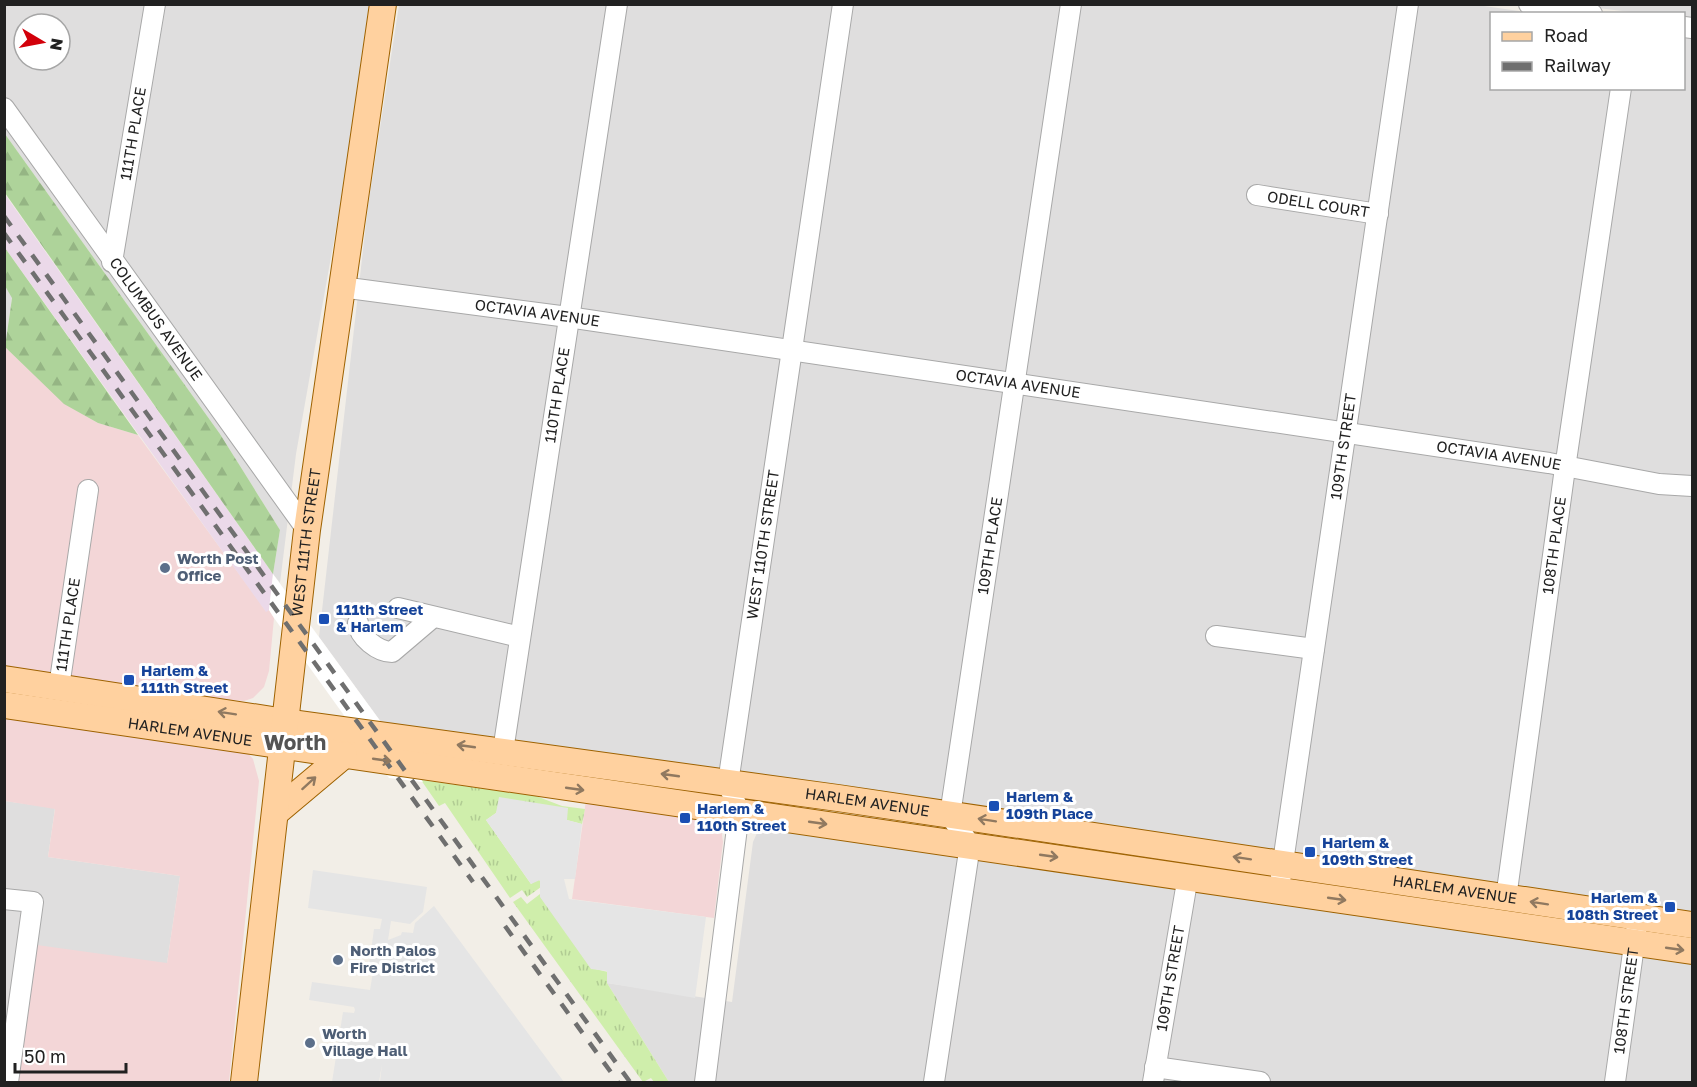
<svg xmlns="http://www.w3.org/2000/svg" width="1697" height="1087" font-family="'Golos Text',sans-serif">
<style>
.residential{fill:#dfdede;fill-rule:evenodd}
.commercial{fill:#f3d6d7}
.railway{fill:#ebd9e9}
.grass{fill:url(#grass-tufts)}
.forest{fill:url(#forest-firs)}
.parking{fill:#e5e5e5}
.pier{fill:#fff}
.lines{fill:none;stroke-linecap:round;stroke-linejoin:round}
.minor-casing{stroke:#a8a8a8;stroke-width:22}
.major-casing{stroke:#9e6200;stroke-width:28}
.minor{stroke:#fff;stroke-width:20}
.major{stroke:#ffd19f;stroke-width:26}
.rail{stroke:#6f6f6f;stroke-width:4.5;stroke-dasharray:12 12;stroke-linecap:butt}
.oneway{stroke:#907960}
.service-dot{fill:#5c6f8a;stroke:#fff;stroke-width:2}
.transit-dot{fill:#1a4fb4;stroke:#fff;stroke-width:2}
.labels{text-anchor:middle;stroke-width:6;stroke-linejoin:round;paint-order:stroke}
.street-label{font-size:15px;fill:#212121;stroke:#fff}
.service-label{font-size:15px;font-weight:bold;fill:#4e5e75;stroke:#fff;text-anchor:start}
.transit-label{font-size:15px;font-weight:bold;fill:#164399;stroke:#fff;text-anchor:start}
.district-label{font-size:21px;font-weight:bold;fill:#545454;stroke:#fff}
</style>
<defs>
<pattern id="grass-tufts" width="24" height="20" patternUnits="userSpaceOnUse" patternTransform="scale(1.5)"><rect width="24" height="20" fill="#cfeeab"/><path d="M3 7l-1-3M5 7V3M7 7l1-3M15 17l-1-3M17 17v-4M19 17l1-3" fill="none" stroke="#b1cc93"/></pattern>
<pattern id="forest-firs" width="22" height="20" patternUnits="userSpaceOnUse" patternTransform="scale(1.5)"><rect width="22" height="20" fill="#aed39a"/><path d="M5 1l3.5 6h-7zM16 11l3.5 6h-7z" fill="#95b584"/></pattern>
</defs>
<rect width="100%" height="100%" fill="#f2eee7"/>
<!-- residential -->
<g class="residential">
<path d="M1470,4L1533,13L1492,14V88H1684V35L1692,36V914L381,722L319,637L368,206L399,5Z"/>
<path d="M4,5H369L342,195L296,454L280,583L273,574L280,530L220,434L5,134ZM24,24H60V60H24Z"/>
<path d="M1573,5H1692V21L1684,19V14L1639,13Z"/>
<path d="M5,286L12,297L5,349Z"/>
<path d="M5,801L55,808L48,857L180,876L167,963L16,1082H5Z"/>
<path d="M766,827L1692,960V1082H669L607,983L732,1002L753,842L757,833Z"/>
</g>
<!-- commercial -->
<g class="commercial">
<path d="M5,347L65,404L98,423L138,435L266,611L269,610L274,618L269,671L264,687L253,698L244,701L217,699L5,667Z"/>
<path d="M5,715L247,752L253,759L259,781L229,1082H16L37,945L167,963L180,876L48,857L55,809L5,801Z"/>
<path d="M586,800L708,817L716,822L721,828L723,842L714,918L572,899Z"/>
</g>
<!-- railway -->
<path class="railway" d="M4,193L273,574L269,610L266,612L5,248Z"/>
<!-- grass -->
<g class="grass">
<path d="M421,780L536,796L562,806L585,809L582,824L567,820V808H498L496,813L486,820L531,884L538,879L542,883L541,887L527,897L522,890L510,898L445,803L439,806Z"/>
<path d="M540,894L591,968L608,972L607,983L669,1082H654L651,1078L643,1082L513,902L521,897L527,904Z"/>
</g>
<!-- forest -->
<g class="forest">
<path d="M5,134L220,434L280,530L273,574L5,193Z"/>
<path d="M4,248H5L138,435L98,423L64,404L5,347L12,298L5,286Z"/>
</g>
<!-- parking -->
<g class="parking">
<path d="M499,797L568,808L567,820L582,824L575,879H564L569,899L706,917L695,998L607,983V971L591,969L540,897V880L531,884L486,820L496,813Z"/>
<path d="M313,870L427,887L423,912L410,924L391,921L388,940L401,935L402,932L413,933L415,923L434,906L564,1082H380L382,1064L379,1082H332L343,1012L354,1013L355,1010L354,1007L309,1000L312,982L370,990L374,966L369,965L374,929H380L382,919L308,908Z"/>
</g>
<!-- pier -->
<path class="pier" d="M273,574L381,722L423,782L389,778L274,618L269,610Z"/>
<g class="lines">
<!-- minor casing -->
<g class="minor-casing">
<g id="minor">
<path d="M1529,4L1592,14"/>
<path d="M1684,27L1692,28"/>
<path id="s1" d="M4,108L307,530"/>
<path id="s2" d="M1257,195L1378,214"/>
<path id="s3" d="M112,262L155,4"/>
<path id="s4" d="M341,287L568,317L1549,463L1659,484L1692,486"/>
<path d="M398,608L520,637"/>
<path d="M358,623C359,637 378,652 392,652L432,618"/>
<path d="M1216,636L1314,649"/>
<path id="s5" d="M59,687L88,490"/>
<path id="s6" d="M503,751L617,4"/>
<path id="s7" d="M1281,876L1408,4"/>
<path id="s8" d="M1506,898L1565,468L1621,88"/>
<path d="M4,899L33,902L8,1082"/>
<path d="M1155,1067L1260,1082"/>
<path id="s9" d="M705,1082L739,812L728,783L843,4"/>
<path id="s10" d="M934,1082L970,845L950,815L1071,4"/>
<path id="s11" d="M1153,1082L1188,876"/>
<path id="s12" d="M1615,1082L1636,931"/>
</g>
</g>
<!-- major casing -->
<g class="major-casing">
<g id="major">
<path id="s13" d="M4,679L285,722L838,798L1692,925"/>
<path id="s14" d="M4,705L1692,951"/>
<path d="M275,813L344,755"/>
<path id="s15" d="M244,1082L307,530L383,4"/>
</g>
</g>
<!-- minor -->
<use href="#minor" class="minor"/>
<!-- major -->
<use href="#major" class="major"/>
<!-- rail -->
<g class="rail">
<path d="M4,216L630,1082"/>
<path d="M4,233L473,882"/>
<path d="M505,926L618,1082"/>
</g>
</g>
<!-- one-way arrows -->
<defs><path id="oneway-shaft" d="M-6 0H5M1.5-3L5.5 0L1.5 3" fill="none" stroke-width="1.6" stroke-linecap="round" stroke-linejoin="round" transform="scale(1.5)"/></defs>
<g class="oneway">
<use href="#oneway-shaft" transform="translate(227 713) rotate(-171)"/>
<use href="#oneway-shaft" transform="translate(466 746) rotate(-172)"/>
<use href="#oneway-shaft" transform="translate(382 760) rotate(8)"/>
<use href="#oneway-shaft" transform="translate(670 775) rotate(-172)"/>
<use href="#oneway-shaft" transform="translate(309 783) rotate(-42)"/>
<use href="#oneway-shaft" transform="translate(575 789) rotate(8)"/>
<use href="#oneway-shaft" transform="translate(987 820) rotate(-171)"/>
<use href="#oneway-shaft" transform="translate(818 823) rotate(8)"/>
<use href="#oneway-shaft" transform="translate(1049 856) rotate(8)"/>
<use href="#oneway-shaft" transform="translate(1242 858) rotate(-171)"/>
<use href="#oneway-shaft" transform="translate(1337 899) rotate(8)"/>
<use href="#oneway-shaft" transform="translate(1539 903) rotate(-171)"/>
<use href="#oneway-shaft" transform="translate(1675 949) rotate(8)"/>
</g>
<!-- markers -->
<g class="service-dot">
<circle cx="165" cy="568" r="6"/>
<circle cx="338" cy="960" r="6"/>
<circle cx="310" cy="1043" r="6"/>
</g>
<g class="transit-dot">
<rect x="318" y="613" width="12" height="12" rx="3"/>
<rect x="123" y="674" width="12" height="12" rx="3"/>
<rect x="988" y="800" width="12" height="12" rx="3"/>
<rect x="679" y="812" width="12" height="12" rx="3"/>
<rect x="1304" y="846" width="12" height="12" rx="3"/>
<rect x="1664" y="901" width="12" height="12" rx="3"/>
</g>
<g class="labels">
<!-- street labels -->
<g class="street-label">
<text dy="5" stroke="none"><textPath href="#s3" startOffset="130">111TH PLACE</textPath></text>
<text dy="5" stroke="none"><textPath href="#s2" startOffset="62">ODELL COURT</textPath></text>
<text dy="5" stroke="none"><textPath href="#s4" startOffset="198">OCTAVIA AVENUE</textPath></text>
<text dy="5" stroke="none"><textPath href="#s1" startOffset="260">COLUMBUS AVENUE</textPath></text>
<text dy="5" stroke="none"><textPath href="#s4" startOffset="684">OCTAVIA AVENUE</textPath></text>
<text dy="5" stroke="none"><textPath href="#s6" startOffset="360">110TH PLACE</textPath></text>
<text dy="5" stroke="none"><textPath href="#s7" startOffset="434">109TH STREET</textPath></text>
<text dy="5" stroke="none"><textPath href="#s4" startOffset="1170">OCTAVIA AVENUE</textPath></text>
<text dy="5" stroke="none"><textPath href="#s15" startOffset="543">WEST 111TH STREET</textPath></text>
<text dy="5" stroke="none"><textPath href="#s9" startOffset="544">WEST 110TH STREET</textPath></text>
<text dy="5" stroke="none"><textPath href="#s10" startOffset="548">109TH PLACE</textPath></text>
<text dy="5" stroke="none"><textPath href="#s8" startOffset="356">108TH PLACE</textPath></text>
<text dy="5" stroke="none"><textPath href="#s5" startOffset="63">111TH PLACE</textPath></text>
<text dy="5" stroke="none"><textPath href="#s14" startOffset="188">HARLEM AVENUE</textPath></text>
<text dy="5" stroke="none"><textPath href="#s13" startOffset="872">HARLEM AVENUE</textPath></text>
<text dy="5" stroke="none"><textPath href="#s13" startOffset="1466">HARLEM AVENUE</textPath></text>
<text dy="5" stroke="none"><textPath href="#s11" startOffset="105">109TH STREET</textPath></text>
<text dy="5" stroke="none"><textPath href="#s12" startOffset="82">108TH STREET</textPath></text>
</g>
<!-- service labels -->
<g class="service-label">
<text x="177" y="564">Worth Post<tspan x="177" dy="17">Office</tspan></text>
<text x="350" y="956">North Palos<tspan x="350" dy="17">Fire District</tspan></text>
<text x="322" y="1039">Worth<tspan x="322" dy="17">Village Hall</tspan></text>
</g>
<!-- transit labels -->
<g class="transit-label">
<text x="336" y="615">111th Street<tspan x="336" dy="17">&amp; Harlem</tspan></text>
<text x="141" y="676">Harlem &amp;<tspan x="141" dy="17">111th Street</tspan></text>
<text x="1006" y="802">Harlem &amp;<tspan x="1006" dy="17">109th Place</tspan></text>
<text x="697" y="814">Harlem &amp;<tspan x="697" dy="17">110th Street</tspan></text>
<text x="1322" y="848">Harlem &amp;<tspan x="1322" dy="17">109th Street</tspan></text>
<text x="1658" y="903" text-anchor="end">Harlem &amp;<tspan x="1658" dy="17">108th Street</tspan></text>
</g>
<!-- district labels -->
<g class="district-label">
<text x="295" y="750">Worth</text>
</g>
</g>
<!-- border -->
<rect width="1697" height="1087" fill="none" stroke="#212121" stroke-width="12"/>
<!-- legend -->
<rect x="1490" y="12" width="195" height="78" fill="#ffffff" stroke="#a6a6a6" stroke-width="1.5"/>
<rect x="1502" y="32" width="30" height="9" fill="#ffd19f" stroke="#a6a6a6" stroke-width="1.5"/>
<text x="1544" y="42" font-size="18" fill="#212121">Road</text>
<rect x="1502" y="62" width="30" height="9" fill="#6f6f6f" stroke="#a6a6a6" stroke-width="1.5"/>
<text x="1544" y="72" font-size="18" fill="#212121">Railway</text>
<!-- north arrow -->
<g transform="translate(42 42) rotate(100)"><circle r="28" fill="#ffffff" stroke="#a6a6a6" stroke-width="1.5"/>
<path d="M0-4.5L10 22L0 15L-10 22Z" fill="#d2000a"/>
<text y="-9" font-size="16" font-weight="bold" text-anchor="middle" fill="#212121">N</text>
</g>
<!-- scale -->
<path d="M15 1063v9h111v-9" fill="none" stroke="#212121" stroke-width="3"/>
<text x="24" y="1063" font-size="18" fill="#212121" stroke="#ffffff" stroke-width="4.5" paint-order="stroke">50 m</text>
</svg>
